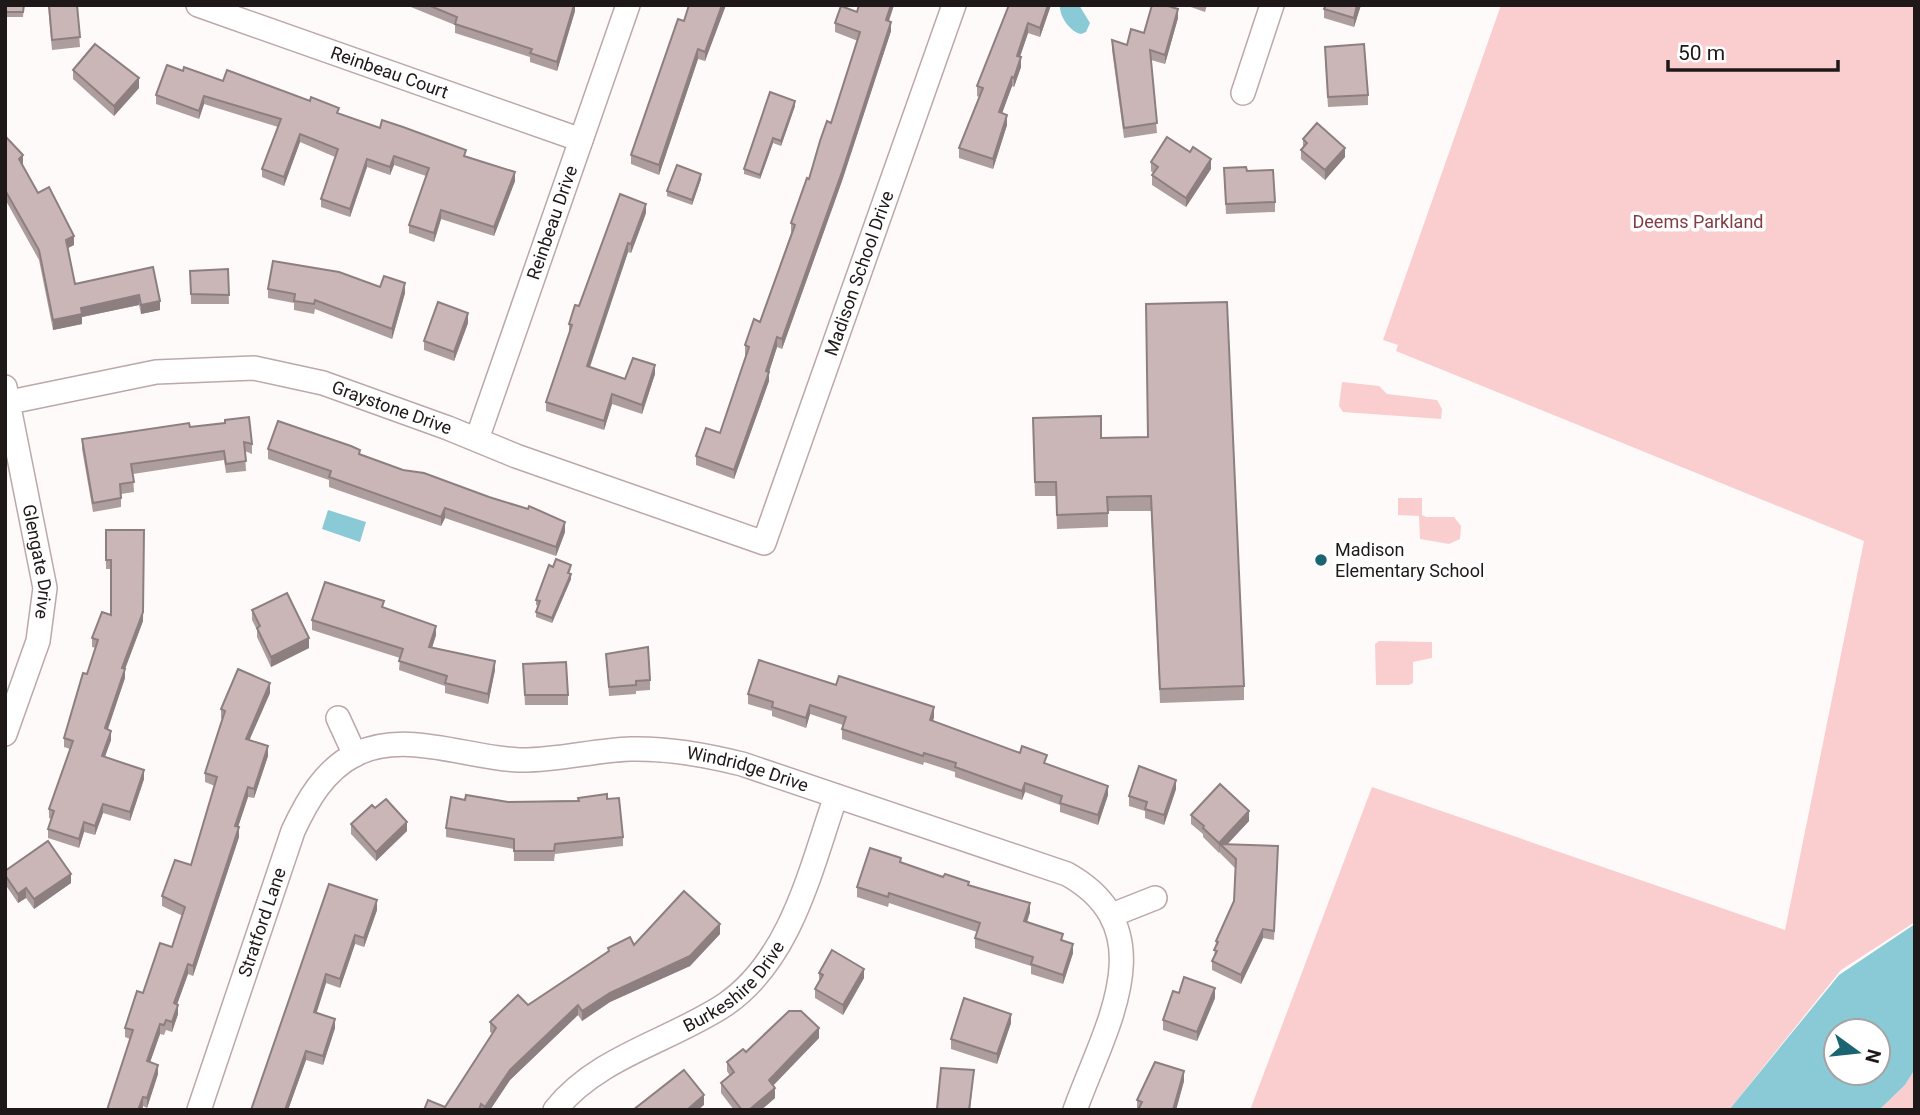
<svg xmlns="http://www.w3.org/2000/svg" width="1920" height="1115" font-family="Roboto,sans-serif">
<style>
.green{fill:#facecf}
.water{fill:#8acad7;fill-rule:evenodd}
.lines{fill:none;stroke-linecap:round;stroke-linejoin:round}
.street-casing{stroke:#bca8a9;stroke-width:26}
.street{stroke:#fff;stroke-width:23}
.wall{fill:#ae9d9d}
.shaded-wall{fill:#8d7f80}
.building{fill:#cab6b7;stroke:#8d7f80;stroke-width:2}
.poi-dot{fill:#1b6471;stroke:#fff;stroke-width:2.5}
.labels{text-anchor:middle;stroke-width:7;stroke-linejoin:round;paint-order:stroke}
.street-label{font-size:18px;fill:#1f1818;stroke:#fff}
.park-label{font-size:18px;fill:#833c42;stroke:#fff}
.poi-label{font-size:18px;fill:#1f1818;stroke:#fff;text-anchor:start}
</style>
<rect width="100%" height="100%" fill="#fefafa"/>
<!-- green -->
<g class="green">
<path d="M1501,5H1915V922L1841,970L1729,1110H1250L1372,787L1785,930L1864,541L1396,351L1398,345L1383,340Z"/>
<path d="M1342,382L1379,386L1387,394L1437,400L1442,409L1441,419L1343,412L1339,406Z"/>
<path d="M1398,498H1422V515L1426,517H1454L1461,526L1460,539L1449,544L1420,539L1419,516L1398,515Z"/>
<path d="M1379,641L1432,642V658L1413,662V683L1409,685H1376L1375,644Z"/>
<path d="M1915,1069V1110H1879L1905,1085Z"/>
</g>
<!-- water -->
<g class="water">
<path d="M1060,5H1079L1090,23L1086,32L1081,34C1070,32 1059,16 1060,5Z"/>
<path d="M328,510L366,522L360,542L322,529Z"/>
<path d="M1915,924V1069L1905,1085L1879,1110H1729L1839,975ZM1836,1031H1878V1073H1836Z"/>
</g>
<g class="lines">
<!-- street casing -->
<g class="street-casing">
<g id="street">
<path id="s1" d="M198,5L581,140"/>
<path d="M1243,93L1272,5"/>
<path id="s2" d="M5,387L45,588L38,641L5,734"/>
<path id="s3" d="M5,403L156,372L254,368L323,383L448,428L516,456L764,543L954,5"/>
<path id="s4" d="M477,439L628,5"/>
<path d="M338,718L355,755"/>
<path d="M1112,915L1155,898"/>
<path id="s5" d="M199,1110L293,831C307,801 324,770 356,754C406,730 467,758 519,760C557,761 594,750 631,749C669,748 706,755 742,764L1067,874C1167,930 1104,1029 1075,1110"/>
<path id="s6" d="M555,1110C598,1056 671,1041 726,1004C792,958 811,867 836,796"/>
</g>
</g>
<!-- street -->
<use href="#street" class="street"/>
</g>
<!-- wall -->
<g class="wall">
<path d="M5,5H24L23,17H5Z"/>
<path d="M48,5H77L80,47L52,50Z"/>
<path d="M406,5H575V11L557,71L530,62V57L455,33V25Z"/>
<path d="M726,5L705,61L698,59L659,175L631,164V155L684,21Z"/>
<path d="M859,5H894L889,21L891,31L842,181L782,349L777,347L769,372V381L734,479L696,465V456L720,433L747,355H745V345L760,322L791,233V223L831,123L858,41L835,32V23L857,12Z"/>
<path d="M1009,5H1051L1040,37L1028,33L1020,57L1021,67L1014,87L1012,86L1002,113L1007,125L993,169L959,158V148L979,97L977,96V86Z"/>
<path d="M1185,5H1207L1205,12Z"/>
<path d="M1361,5L1354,27L1324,18V9Z"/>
<path d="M1178,18L1165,64L1151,60L1157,133L1124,138L1112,50V40L1127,45L1144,33Z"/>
<path d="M1325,56L1368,95V105L1328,107Z"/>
<path d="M73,70L139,88L114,116L73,79Z"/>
<path d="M183,71L339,114L466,157L515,181L494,236L441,219L434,242L409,233V225L426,176L394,165L390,175L367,167L350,217L321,207V199L335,157L300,142L284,186L262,177V169L278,127L204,104L199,119L156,104V95Z"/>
<path d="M795,106L781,146L773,143L760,179L744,174V169Z"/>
<path d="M5,136L23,164L22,165L38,193L74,245L68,248L75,284L153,267L160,310L141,314L139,305L82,317V324L53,330L39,260L5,199Z"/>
<path d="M1303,139L1345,157L1325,180L1301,159V150L1303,147Z"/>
<path d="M1151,162L1211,169L1186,207L1152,185V175L1153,173L1151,171Z"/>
<path d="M1224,168L1247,171L1275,202V212L1226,214Z"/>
<path d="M701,179L692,205L667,196V191Z"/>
<path d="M646,213L631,253L628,252L589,367L625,379L655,374L642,414L612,404L604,430L546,411V402L569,333V324L579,306Z"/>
<path d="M228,269L229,304H191L190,271Z"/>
<path d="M380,287L405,293L392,339L315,309L314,314L294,310V303L268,298V289Z"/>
<path d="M468,323L454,361L424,350V341Z"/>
<path d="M225,423L252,444V454L245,451L246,471L226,473L224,460L133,474L134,492L121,494V507L93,512L82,449V439Z"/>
<path d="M1033,432L1101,438L1148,437L1244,686V700L1160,703L1151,511H1108V527L1057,529L1056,496H1035Z"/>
<path d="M268,449L360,454L565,532L556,556L445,518L441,526L329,487V480L268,459Z"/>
<path d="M106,530L143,621L125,669V678L107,729L111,740L105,756L144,779L130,821L103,813L95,835L84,832L79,848L48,838V829L52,819L49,818V809L70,749L64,747V738L96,648L92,647V638L111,615V569H106Z"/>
<path d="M553,567L571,569L569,573L571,579L552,623L536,617V612L538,606L536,605V600Z"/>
<path d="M384,608L436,635L432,648L495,670L488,704L445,693V686L399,670L400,658L312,630V620Z"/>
<path d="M252,610L309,648L271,667L257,637V630L252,620Z"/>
<path d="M606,654L650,680V690L636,691V694L609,696Z"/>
<path d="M523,664L568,695V705H525Z"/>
<path d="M270,693L249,740L268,756L254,798L248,797L238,827L239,837L193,976L188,974L177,1004L178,1014L172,1032L166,1030L164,1035L160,1034L150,1062L158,1074L147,1108L143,1106L142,1110H107L130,1039L125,1037V1028L143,993L172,947L183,916L162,906V896L191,865L215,786L205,782V773L222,719L221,718V709Z"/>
<path d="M748,694L934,717L933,721L1047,764L1108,795L1098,825L1060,812V805L1025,792L1022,800L955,777V772L924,762L923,765L842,739V729L843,725L810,714L806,728L772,716V711L748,704Z"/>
<path d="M1176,789L1164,825L1145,818V811L1129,806V796Z"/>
<path d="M607,799L623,837V846L555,854L554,861H514V849L446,837V828L465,800L508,802Z"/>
<path d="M375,808L407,831L376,861L351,834V824Z"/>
<path d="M1191,815L1249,821L1227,844L1278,856L1274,940L1263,938L1241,984L1212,970V961L1214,957L1216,941L1234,901L1235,868L1220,853V852L1219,853L1203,837V834L1191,824Z"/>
<path d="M901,863L969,885L1030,912L1027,922L1063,940L1073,953L1063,984L1031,974V966L975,948V938L977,932L889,903L888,907L857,897V887Z"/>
<path d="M5,871L71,883L34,909L26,898L18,903L5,884Z"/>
<path d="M329,884L377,910L364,947L355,944L340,988L326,983L316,1013L335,1028L323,1065L306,1060L288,1110Z"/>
<path d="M720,934L690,966L610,1002L582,1021L578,1015L510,1080L490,1110H424L445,1107L493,1034L490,1032V1022L528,1005L608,952V948Z"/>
<path d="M819,973L864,978L843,1015L815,998V989L819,982Z"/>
<path d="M1215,998L1197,1041L1163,1030V1020Z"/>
<path d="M1011,1023L997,1064L951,1049V1039Z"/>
<path d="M819,1038L773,1085L775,1098L761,1110H734L721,1093V1083L730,1076L727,1071V1062L746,1052Z"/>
<path d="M1184,1081L1176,1110H1137V1100Z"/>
</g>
<!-- shaded-wall -->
<g class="shaded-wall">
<path d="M574,5H575V11L557,71V62Z"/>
<path d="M722,5H726L705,61V52Z"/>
<path d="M891,5H894L886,29V20Z"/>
<path d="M1048,5H1051L1040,37V28Z"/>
<path d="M1357,5H1361L1354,27V18Z"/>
<path d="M1178,9V18L1165,64V55Z"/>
<path d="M891,22V31L842,181L782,349V339Z"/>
<path d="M1028,23V33L1017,65V56Z"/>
<path d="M698,49V59L659,175V165Z"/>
<path d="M1021,57V67L1014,87V78Z"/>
<path d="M1012,77V86L999,122V112Z"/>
<path d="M139,78V88L114,116V106Z"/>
<path d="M204,96V104L199,119V111Z"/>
<path d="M795,101V106L781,146V141Z"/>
<path d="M1007,115V125L993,169V159Z"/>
<path d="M300,134V142L284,186V177Z"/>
<path d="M773,138V143L760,179V175Z"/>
<path d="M1345,148V157L1325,180V170Z"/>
<path d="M23,155V164L19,169V159Z"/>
<path d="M394,156V165L390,175V167Z"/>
<path d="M367,159V167L350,217V209Z"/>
<path d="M1211,159V169L1186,207V198Z"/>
<path d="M515,172V181L494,236V227Z"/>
<path d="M701,174V179L692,205V200Z"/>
<path d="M646,204V213L631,253V244Z"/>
<path d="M441,210V219L434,242V233Z"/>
<path d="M74,236V245L66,249V240Z"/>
<path d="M628,243V252L587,376V366Z"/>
<path d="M405,283V293L392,339V329Z"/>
<path d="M139,295V305L82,317V324L53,330V320L81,308Z"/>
<path d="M160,301V310L141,314V305Z"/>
<path d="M468,313V323L454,361V352Z"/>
<path d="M777,337V347L769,372V381L734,479V470Z"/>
<path d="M655,365V374L642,414V405Z"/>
<path d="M612,394V404L604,430V421Z"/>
<path d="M445,508V518L441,526V517Z"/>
<path d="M565,522V532L556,556V547Z"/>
<path d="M144,530L143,621L122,677V668Z"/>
<path d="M571,574V579L552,623V618Z"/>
<path d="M436,626V635L429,657V647Z"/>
<path d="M309,638V648L271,667V657Z"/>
<path d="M495,661V670L488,704V694Z"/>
<path d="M125,669V678L105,738V728Z"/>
<path d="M270,683V693L246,748V739Z"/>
<path d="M810,705V714L806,728V718Z"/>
<path d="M934,707V717L930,730V720Z"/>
<path d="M111,731V740L102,765V756Z"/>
<path d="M268,746V756L254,798V789Z"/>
<path d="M144,770V779L130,821V812Z"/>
<path d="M1176,780V789L1164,825V815Z"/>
<path d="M1025,783V792L1022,800V791Z"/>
<path d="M1108,786V795L1098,825V815Z"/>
<path d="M248,787V797L235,836V826Z"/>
<path d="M103,804V813L95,835V826Z"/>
<path d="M1249,811V821L1224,848L1220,844L1219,853V843Z"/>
<path d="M84,822V832L79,848V839Z"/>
<path d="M407,822V831L376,861V852Z"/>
<path d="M239,827V837L193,976V966Z"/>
<path d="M71,874V883L34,909V899Z"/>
<path d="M26,888V898L18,903V894Z"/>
<path d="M377,900V910L364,947V938Z"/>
<path d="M1030,903V912L1024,931V921Z"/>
<path d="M720,924V934L690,966L610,1002L582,1021V1011Z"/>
<path d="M1263,929V938L1241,984V975Z"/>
<path d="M355,935V944L340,988V979Z"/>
<path d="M1073,944V953L1063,984V975Z"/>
<path d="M188,964V974L174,1013V1003Z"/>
<path d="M864,969V978L843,1015V1005Z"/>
<path d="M326,974V983L314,1021V1012Z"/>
<path d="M1215,988V998L1197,1041V1032Z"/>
<path d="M178,1005V1014L172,1032V1022Z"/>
<path d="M578,1005V1015L510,1080L490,1110H485V1107L510,1070Z"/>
<path d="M1011,1014V1023L997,1064V1054Z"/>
<path d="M335,1019V1028L323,1065V1056Z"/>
<path d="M160,1024V1034L147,1071V1061Z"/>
<path d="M819,1028V1038L769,1090V1080Z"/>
<path d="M306,1051V1060L288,1110H285Z"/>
<path d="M158,1065V1074L147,1108V1098Z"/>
<path d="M974,1070L970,1110H969Z"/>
<path d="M1184,1071V1081L1176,1110H1173Z"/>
<path d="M775,1088V1098L761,1110H749Z"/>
<path d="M704,1095V1105L698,1110H687Z"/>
<path d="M143,1097V1106L142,1110H138Z"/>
</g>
<!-- building -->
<g class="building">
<path d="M5,5H24L23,12H5Z"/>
<path d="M49,5H77L80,37L52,40Z"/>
<path d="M428,5H574L557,62L530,53L532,49L455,24L457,17Z"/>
<path d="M689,5H722L705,52L698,49L659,165L631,155L678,19L684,21Z"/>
<path d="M859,5H891L886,20L891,22L842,172L782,339L777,337L766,371L769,372L734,470L696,456L706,428L720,433L749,347L745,345L754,319L760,322L795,225L791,223L807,178L809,179L820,141L827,121L831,123L860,32L835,23L841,6L857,12Z"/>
<path d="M1009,5H1048L1040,28L1028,23L1017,56L1021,57L1014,78L1012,77L999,112L1007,115L993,159L959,148L983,88L977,86Z"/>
<path d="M1152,5H1165L1178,9L1165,55L1150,50L1157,123L1124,128L1112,40L1127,45L1131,29L1144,33Z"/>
<path d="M1326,5H1357L1354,18L1324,9Z"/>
<path d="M95,44L139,78L114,106L73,70Z"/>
<path d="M1364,44L1368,95L1328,97L1325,47Z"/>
<path d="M167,65L183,71L184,67L223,81L227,70L310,101L311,97L339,108L337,113L380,128L382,120L403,127L466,150L464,156L515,172L494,227L441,210L434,233L409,225L429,168L394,156L390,167L367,159L350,209L321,199L338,149L300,134L284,177L262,169L281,119L204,96L199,111L156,95Z"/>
<path d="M770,92L795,101L781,141L773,138L760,175L744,169Z"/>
<path d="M1317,123L1345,148L1325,170L1301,150L1307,143L1303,139Z"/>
<path d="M5,136L23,155L19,159L38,193L49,187L74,236L66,240L75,284L153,267L160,301L141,305L139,295L81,308L82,314L53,320L39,250L5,190Z"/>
<path d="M1167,137L1190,152L1193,147L1211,159L1186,198L1152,175L1158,167L1151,162Z"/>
<path d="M677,165L701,174L692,200L667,191Z"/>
<path d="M1246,167L1247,171L1273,170L1275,202L1226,204L1224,168Z"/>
<path d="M620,194L646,204L631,244L628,243L587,366L625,379L633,358L655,365L642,405L612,394L604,421L546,402L572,325L569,324L575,305L579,306Z"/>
<path d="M273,261L339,272L380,287L384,276L405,283L392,329L315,300L314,304L294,301L295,294L268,289Z"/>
<path d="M228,269L229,295L191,294L190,271Z"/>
<path d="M438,302L468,313L454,352L424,341Z"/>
<path d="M1227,302L1244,686L1160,689L1151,496L1107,497L1108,513L1057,515L1056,482H1035L1033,418L1101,416V438L1148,437L1146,304Z"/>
<path d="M249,417L252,444L244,442L246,461L226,464L224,451L131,464L134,482L120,484L121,498L93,503L82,439L189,423L190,427L225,423V420Z"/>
<path d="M278,421L351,446L360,450L359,454L403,470L424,473L489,497L528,509L529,506L565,522L556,547L445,508L441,517L329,477L331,471L268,449Z"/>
<path d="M106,530H144L143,612L122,668L125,669L105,728L111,731L102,756L144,770L130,812L103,804L95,826L84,822L79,839L48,829L54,811L49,809L73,741L64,738L83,673L87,674L98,640L92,638L102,612L111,615V560H106Z"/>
<path d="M556,559L571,565L568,573L571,574L552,618L536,612L540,601L536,600L549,565L553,567Z"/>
<path d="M325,582L384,601L382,607L436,626L429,647L495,661L488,694L445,683L447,676L399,661L403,649L312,620Z"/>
<path d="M287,593L309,638L271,657L257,628L260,626L252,610Z"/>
<path d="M648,647L650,680L636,681V685L609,687L606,654Z"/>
<path d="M759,660L836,685L839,676L934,707L930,720L1020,753L1022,746L1047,755L1044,763L1108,786L1098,815L1060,803L1062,796L1025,783L1022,791L955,767L956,763L924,753L923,756L842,729L846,717L810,705L806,718L772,707L773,702L748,694Z"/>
<path d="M566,662L568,695H525L523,664Z"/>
<path d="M238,669L270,683L246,739L268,746L254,789L248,787L235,826L239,827L193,966L188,964L174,1003L178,1005L172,1022L166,1020L164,1025L160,1024L147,1061L158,1065L147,1098L143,1097L138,1110H107L133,1030L125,1028L137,991L143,993L160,943L172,947L185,907L162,896L175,860L191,865L217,777L205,773L225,711L221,709Z"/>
<path d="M1139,766L1176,780L1164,815L1145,809L1147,802L1129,796Z"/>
<path d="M1220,784L1249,811L1219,843L1203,828L1204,826L1191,815Z"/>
<path d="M607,794V799L619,798L623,837L555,844L554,851H514V839L446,828L451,797L465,800L466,795L508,802L579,801L578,798Z"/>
<path d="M386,799L407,822L376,852L351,824L372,805L375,808Z"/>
<path d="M48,841L71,874L34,899L26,888L18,894L5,875V871Z"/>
<path d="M1220,844L1278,846L1274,931L1263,929L1241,975L1212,961L1217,951L1214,950L1218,942L1216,941L1234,901L1236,859Z"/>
<path d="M870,848L901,858L900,862L943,877L945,874L969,882L968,885L1030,903L1024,921L1063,934L1061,940L1073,944L1063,975L1031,964L1033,957L975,938L980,923L889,893L888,897L857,887Z"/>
<path d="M329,884L377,900L364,938L355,935L340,979L326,974L314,1012L335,1019L323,1056L306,1051L285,1110H251Z"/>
<path d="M684,891L720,924L690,956L610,993L582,1011L578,1005L510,1070L485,1107L481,1104L479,1110H424L428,1100L445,1107L496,1028L490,1022L518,995L528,1005L609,951L608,948L630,937L634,945Z"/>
<path d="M832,950L864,969L843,1005L815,989L823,975L819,973Z"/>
<path d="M1184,977L1215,988L1197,1032L1163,1020L1173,991L1179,993Z"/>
<path d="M964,998L1011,1014L997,1054L951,1039Z"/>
<path d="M789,1011H801L819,1028L769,1080L775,1088L749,1110H742L721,1083L734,1072L727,1062L743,1049L746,1052Z"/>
<path d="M1155,1062L1184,1071L1173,1110H1138L1142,1102L1137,1100Z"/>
<path d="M941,1068L974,1070L969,1110L937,1109Z"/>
<path d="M684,1070L704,1095L687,1110H633Z"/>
</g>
<!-- markers -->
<circle class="poi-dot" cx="1321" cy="560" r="7"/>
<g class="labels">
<!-- street labels -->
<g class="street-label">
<text dy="6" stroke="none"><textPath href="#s1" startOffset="203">Reinbeau Court</textPath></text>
<text dy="6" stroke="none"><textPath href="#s4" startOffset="229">Reinbeau Drive</textPath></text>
<text dy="6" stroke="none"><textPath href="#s3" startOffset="1078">Madison School Drive</textPath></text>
<text dy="6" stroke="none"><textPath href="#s3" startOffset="396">Graystone Drive</textPath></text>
<text dy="6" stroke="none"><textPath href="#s2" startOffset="178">Glengate Drive</textPath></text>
<text dy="6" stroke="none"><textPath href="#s5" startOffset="793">Windridge Drive</textPath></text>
<text dy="6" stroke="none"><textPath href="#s5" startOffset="198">Stratford Lane</textPath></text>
<text dy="6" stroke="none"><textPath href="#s6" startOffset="220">Burkeshire Drive</textPath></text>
</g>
<!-- park labels -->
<g class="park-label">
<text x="1698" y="228">Deems Parkland</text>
</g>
<!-- poi labels -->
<g class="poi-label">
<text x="1335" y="556">Madison<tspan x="1335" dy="21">Elementary School</tspan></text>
</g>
</g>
<!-- border -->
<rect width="1920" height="1115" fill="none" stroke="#1f1818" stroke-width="14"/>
<!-- north arrow -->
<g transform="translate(1857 1052) rotate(105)"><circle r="33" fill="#ffffff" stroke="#a5a3a3" stroke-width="2"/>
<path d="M0-5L12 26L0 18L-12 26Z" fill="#1b6471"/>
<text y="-10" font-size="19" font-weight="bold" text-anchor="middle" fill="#1f1818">N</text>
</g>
<!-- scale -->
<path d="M1668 60v10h170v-10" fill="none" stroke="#1f1818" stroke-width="3.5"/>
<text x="1678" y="60" font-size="21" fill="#1f1818" stroke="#ffffff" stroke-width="5" paint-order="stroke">50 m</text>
</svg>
